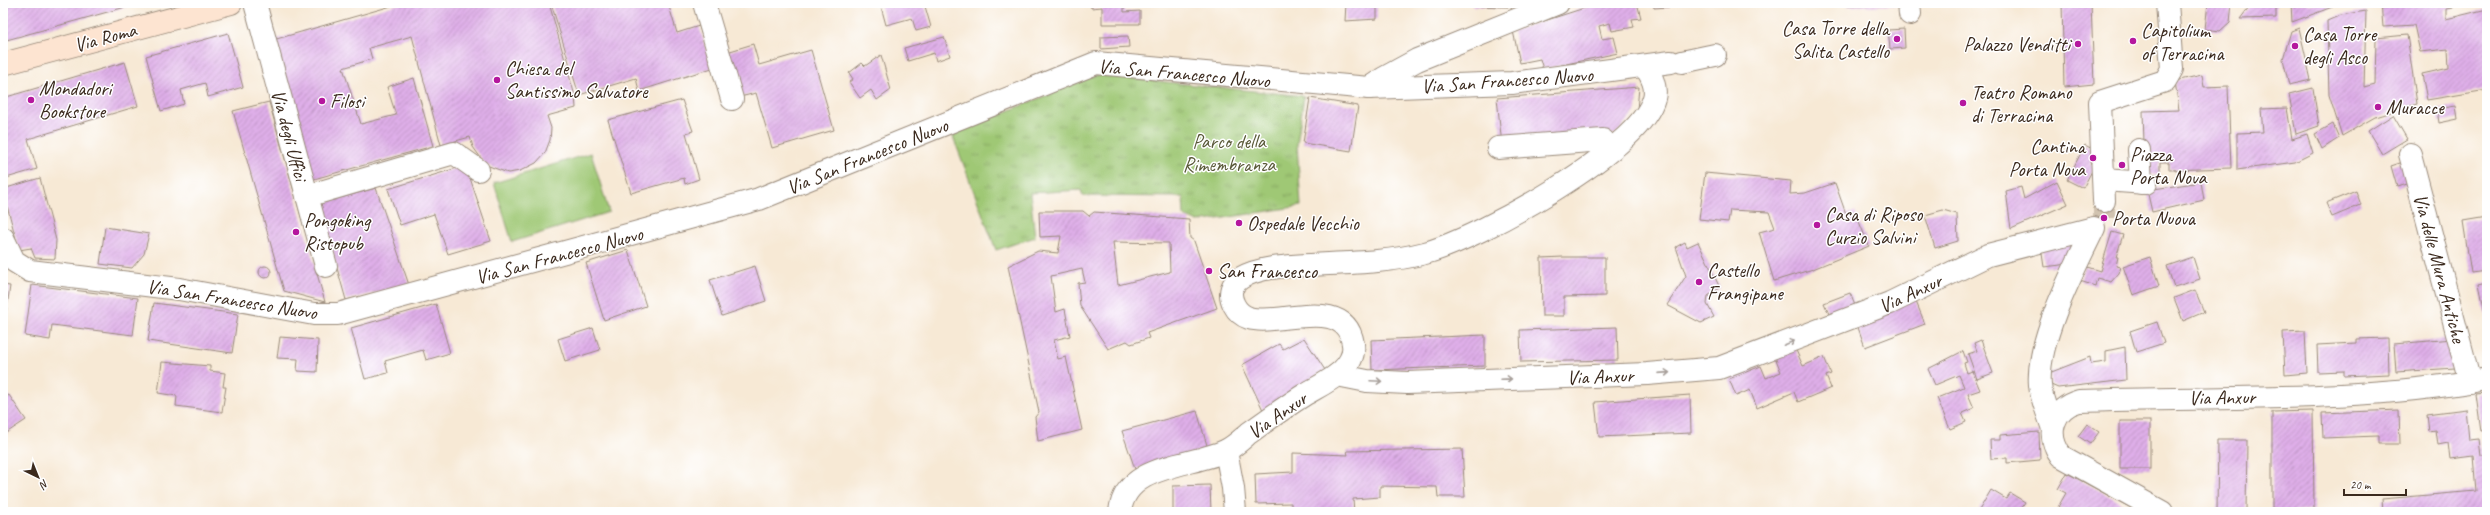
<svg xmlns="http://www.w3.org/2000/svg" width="2490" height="515" font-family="Caveat,sans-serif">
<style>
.grass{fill:url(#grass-tufts);stroke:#6d7949}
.pitch{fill:#9fc874;stroke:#6d7949}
.building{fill:url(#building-hatch);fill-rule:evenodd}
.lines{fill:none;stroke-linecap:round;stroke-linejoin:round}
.street-tunnel{stroke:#d1c3b0;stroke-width:22;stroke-dasharray:22 11;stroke-linecap:butt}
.street-casing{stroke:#998a7a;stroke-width:24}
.secondary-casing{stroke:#998a7a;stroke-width:24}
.street{stroke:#fff;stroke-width:22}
.secondary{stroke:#fde4d1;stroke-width:22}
.oneway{stroke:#a79f9a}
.poi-dot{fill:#b5179e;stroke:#fff;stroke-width:1.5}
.labels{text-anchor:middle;stroke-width:3;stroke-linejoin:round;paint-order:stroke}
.poi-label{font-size:20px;fill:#3b2a1e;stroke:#fff;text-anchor:start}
.street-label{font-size:20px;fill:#3b2a1e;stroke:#fff}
.park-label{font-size:20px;fill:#595938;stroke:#fff}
</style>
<defs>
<pattern id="grass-tufts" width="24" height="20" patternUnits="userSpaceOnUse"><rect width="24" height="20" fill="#9fc874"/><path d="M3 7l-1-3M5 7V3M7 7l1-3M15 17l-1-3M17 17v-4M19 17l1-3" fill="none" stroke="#83a35f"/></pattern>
<pattern id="building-hatch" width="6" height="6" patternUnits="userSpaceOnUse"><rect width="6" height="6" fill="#dfafe9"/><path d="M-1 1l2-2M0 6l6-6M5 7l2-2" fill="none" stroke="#b68fbc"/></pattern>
</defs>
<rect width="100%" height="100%" fill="#fff"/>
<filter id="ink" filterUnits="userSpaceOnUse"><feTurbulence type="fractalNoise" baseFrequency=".025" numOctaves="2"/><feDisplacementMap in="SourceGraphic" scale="8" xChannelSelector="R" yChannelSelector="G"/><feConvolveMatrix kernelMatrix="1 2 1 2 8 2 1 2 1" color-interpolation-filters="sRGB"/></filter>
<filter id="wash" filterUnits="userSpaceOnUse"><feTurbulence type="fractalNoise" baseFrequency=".012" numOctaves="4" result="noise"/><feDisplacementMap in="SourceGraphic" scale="16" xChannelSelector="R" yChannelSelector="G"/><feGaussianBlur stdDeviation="0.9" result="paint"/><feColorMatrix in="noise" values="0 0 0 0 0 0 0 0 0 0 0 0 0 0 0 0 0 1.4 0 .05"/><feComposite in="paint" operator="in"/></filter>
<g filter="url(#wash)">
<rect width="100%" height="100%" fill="#f7e9d5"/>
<!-- grass -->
<path class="grass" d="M1096,75L1304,96L1297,144L1301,206L1198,222L1184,216L1183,197L1083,196L1081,190L1030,193L1035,237L996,250L952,134Z"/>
<!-- pitch -->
<path class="pitch" d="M591,153L609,212L512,242L494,183Z"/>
<g id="blocks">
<!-- building -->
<g class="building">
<path d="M3,3H140L3,41Z"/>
<path d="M402,3H549L575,96L576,108L547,116L551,128L550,140L545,153L536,163L520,171L508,173L486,165L473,147L470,137L441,145L412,36L369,48L372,59L343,68L361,124L396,115L387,87L414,78L433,146L314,179L273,40Z"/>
<path d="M551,3H668L677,33L699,26L712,68L639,91L636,78L579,95Z"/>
<path d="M880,3H924L931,27L916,31L912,18L886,25Z"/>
<path d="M1090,3H1124V12L1140,11V24H1102V7L1091,8Z"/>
<path d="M1346,3H1377V19L1345,21Z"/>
<path d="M1472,3H1508V7L1472,6Z"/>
<path d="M1512,3H1529L1511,10Z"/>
<path d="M1600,3H1637L1641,18L1632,19L1634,27L1612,31L1610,23L1599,26L1602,39L1614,37L1618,53L1543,69L1540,59L1520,63L1513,31Z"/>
<path d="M1653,3H1668L1669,7L1654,8Z"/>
<path d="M1848,3H1904V5L1848,6Z"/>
<path d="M2062,3H2091L2094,84L2064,87Z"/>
<path d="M2208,3H2232L2230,22L2220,31L2205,29Z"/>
<path d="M2252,3H2276V18L2240,19Z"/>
<path d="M2291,3H2343L2292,22Z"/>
<path d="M2381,3H2453L2452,8L2446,9V19L2487,9V90L2427,100L2422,74L2449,68L2448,49L2420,52L2414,25L2383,27Z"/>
<path d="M2366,11L2364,87L2375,84L2376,38L2407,35L2417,104L2375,117L2342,136L2329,95L2327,21L2341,15Z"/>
<path d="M2299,28L2311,80L2289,85L2283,59L2291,31Z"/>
<path d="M1904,29L1905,48L1890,49L1888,30Z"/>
<path d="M228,33L243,87L208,97L205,83L181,90L184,104L161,111L146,56Z"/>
<path d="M1128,36L1129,47L1101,49V37Z"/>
<path d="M944,37L950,56L936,61L934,53L908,61L904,48Z"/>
<path d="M753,44L759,65L811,50L834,130L772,148L756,93L740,97L727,52Z"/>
<path d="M881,55L891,90L877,100L871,90L860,98L849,82L853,79L849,73L862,63L865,66Z"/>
<path d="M125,62L138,106L28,139L37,169L3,179V98Z"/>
<path d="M2202,75L2204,87L2228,86L2231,168L2169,170V162H2160V174L2145,175L2143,111L2179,110L2175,81Z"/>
<path d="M1639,87L1637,110L1616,134L1502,145L1497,98Z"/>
<path d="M2313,88L2319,126L2296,134L2289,94Z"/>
<path d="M1310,98L1358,106L1351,151L1303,143Z"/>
<path d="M682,100L693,131L686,133L699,179L685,184L684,178L631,193L608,120Z"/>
<path d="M269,102L312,256L325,302L284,291L233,111Z"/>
<path d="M2456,106L2458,119L2439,123L2437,109Z"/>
<path d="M2287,108L2292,139L2307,134L2313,153L2295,162L2237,170V133L2263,132L2261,109Z"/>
<path d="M2393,115L2407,139L2382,154L2368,131Z"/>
<path d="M2333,124L2339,138L2322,149L2315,134Z"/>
<path d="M2085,145L2096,151L2090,163L2095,165L2083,188L2067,180Z"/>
<path d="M2406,161L2412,182L2397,187L2391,166Z"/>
<path d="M457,168L469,175L491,241L448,254L434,214L400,225L388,189Z"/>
<path d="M1705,173L1791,181L1790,194L1805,193L1835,183L1846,214L1855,212L1869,246L1813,269L1774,281L1759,232L1775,228L1769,212L1730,210L1728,222L1699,219Z"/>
<path d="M40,178L56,240L55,259L35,258L31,248L19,250L3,191V189Z"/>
<path d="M2057,181L2068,204L2011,229L2006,191L2021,187L2024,199Z"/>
<path d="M2201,182L2204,200L2152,212L2147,190Z"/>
<path d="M376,188L409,285L346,300L319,204Z"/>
<path d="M2356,191L2361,205L2332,217L2326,203Z"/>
<path d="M1943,210L1957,214L1958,241L1935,248L1925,215Z"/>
<path d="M1039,211H1083L1089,216L1094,212L1189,219L1190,238L1194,241L1217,308L1147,333L1149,338L1131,344L1127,341L1108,349L1080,306L1078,283L1085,282L1082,269L1051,276L1056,312L1065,309L1070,336L1054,340L1058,359L1066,357L1082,430L1038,441L1035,417L1039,412L1008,266L1038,251L1058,253L1061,236L1040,237ZM1113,242L1169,243L1170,272L1118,285Z"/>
<path d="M2487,217V275L2486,271L2471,273L2463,221Z"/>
<path d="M105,227L149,234L144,254L132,268L100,264Z"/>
<path d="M2112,232L2123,235L2116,257H2118L2116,266L2121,267L2119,273L2111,282L2097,278L2095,286L2080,281L2084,266L2100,271Z"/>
<path d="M1685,242L1687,247L1698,242L1720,288L1708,296L1707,304L1714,317L1701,323L1667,305L1686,276L1676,247Z"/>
<path d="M2077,244L2069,264L2044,267L2041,247Z"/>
<path d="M628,250L646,306L604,320L586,263Z"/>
<path d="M1563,257H1605V296L1564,297V316H1542L1541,258Z"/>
<path d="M2150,257L2159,286L2133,295L2123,266Z"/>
<path d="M2193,257L2200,279L2174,287L2167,266Z"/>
<circle cx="265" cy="272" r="6"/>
<path d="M755,266L766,301L722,316L710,280Z"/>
<path d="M2487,282V318H2486L2479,284Z"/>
<path d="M3,285L10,286L4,328H3Z"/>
<path d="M32,285L138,298L133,335L52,325L50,340L25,336Z"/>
<path d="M2195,290L2204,312L2183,321L2174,298Z"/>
<path d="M1850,293L1858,313L1833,323L1824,303Z"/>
<path d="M1915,299L1925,324L1865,347L1856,322Z"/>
<path d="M154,303L238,314L232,353L148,341Z"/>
<path d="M436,304L450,353L426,360L423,350L385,361L388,373L365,379L351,328Z"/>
<path d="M2157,322L2164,343L2136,352L2130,331Z"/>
<path d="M1617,327L1618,360L1521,362L1520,330Z"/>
<path d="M593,328L600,350L565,361L558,339Z"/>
<path d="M2305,331L2307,373L2285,375L2283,332Z"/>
<path d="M1485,335V366L1372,370L1371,340Z"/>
<path d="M280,337L318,340L317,372L297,371L298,359L277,358Z"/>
<path d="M1304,338L1325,370L1263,410L1242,365L1279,344L1283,349Z"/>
<path d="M2388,338L2389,374L2344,376V371L2318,372L2317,345L2356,343V339Z"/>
<path d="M2453,339L2455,368L2396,372L2394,344Z"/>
<path d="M1981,340L1993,373L1977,379L1968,354L1977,351L1974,343Z"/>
<path d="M2125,347L2126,380L2058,388L2051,385L2049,373L2090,357L2091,364L2106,362V351Z"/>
<path d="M1795,348L1803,366L1824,357L1831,374L1826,376L1831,388L1798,402L1794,392L1757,408L1750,390L1736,396L1729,379L1761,366L1766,378L1781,372L1775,357Z"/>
<path d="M1963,351L1967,362L1964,363L1967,373L1972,371L1980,390L1968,394L1974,408L1962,413L1966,422L1950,429L1937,398L1964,387L1959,375L1935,385L1928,369Z"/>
<path d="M162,362L210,366V371L225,373L223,387H226L222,412L176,406L177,396L158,393Z"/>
<path d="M2487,393V430L2481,431L2476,394Z"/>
<path d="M9,395L26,420L3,435V398Z"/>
<path d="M1690,395L1691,433L1599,437L1595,402Z"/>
<path d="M2466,409L2469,440L2479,439L2481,455H2487V512H2383L2382,499L2476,491L2473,456L2450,459L2448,443L2438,445L2436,430L2429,431L2427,414Z"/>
<path d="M2399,410L2400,444H2378V436L2323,438L2322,413Z"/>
<path d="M1197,411L1208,449L1135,469L1122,431Z"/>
<path d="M2313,411L2314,510L2272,512V412Z"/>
<rect x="2120" y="421" width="30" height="48"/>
<path d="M2087,424L2099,432L2090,444L2078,436Z"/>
<path d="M2039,432L2040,460L2007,463V458L1991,459L1990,440H2000V435Z"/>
<path d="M2218,440H2247L2246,512H2217Z"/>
<path d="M1462,449L1465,497H1438L1437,487L1380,486V497L1353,499L1354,512H1291V503L1256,504L1255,474L1293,472V453L1348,455L1347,451Z"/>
<path d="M2067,473L2100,491L2138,512H2068L2058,507L2066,493L2058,489Z"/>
<path d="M1210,485L1211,512H1173V486Z"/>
<path d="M1991,490L2006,499L2010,493L2025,502L2019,512H1978Z"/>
</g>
</g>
</g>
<g filter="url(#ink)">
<use href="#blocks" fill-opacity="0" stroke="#998a7a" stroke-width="1"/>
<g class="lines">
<!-- street-tunnel -->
<path class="street-tunnel" d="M2104,218V208"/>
<!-- street casing -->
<g class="street-casing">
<g id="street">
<path d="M255,3L326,266"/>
<path d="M704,3L732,99"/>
<path d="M1909,3L1910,14"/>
<path d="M1682,62L1715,55"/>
<path d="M1369,88L1384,78L1417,60L1558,3"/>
<path d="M1498,148L1603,140"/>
<path d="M2139,150L2141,183"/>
<path d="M2410,154L2470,382"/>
<path d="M2104,180L2146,183"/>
<path d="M307,196L454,153L478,170"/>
<path d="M2104,201L2100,102L2165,81L2172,69L2167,3"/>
<path d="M3,238L14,261L30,271L179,289L314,314H338L759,199L1096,63L1369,88L1512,83L1671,62"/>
<path d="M1337,375L1367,381L1407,383L1647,374L1719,368L1890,303L1988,255L2094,228C2074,269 2036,341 2040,385C2041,399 2048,413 2052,426"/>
<path d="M1226,451L1233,488L1235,512"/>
<path d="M1120,512C1125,464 1190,467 1225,451C1234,447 1242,439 1249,433C1267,420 1285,407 1304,395C1322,384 1357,370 1353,344C1345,294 1279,327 1249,318C1243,316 1237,311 1234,305C1221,279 1253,271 1272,268C1322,262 1375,266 1425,253C1477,239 1640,151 1654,98C1657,88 1652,76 1645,67"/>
<path d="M2162,512L2061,456C2045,434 2053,408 2079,401C2215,396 2353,403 2487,379"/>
</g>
</g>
<!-- secondary casing -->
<g class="secondary-casing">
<path id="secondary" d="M3,64L231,3"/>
</g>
<!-- street -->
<use href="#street" class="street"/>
<!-- secondary -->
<use href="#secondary" class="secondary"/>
</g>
<!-- one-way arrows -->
<defs><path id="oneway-shaft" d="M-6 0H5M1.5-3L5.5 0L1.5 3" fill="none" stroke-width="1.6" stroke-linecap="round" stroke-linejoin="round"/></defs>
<g class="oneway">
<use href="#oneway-shaft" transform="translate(1789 343) rotate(-21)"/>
<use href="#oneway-shaft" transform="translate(1664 373) rotate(-4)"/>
<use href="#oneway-shaft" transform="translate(1506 379) rotate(-2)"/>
<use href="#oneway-shaft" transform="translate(1376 381) rotate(3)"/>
</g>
</g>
<!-- markers -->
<g class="poi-dot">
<circle cx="1897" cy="39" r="4"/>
<circle cx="2133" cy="41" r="4"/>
<circle cx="2078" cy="44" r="4"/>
<circle cx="2295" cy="46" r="4"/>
<circle cx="497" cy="80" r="4"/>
<circle cx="31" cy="100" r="4"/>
<circle cx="322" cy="101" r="4"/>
<circle cx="1963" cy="103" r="4"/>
<circle cx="2378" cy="107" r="4"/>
<circle cx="2093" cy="158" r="4"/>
<circle cx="2122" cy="165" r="4"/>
<circle cx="2104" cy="218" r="4"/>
<circle cx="1239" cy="223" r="4"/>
<circle cx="1817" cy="225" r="4"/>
<circle cx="296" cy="232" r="4"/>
<circle cx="1209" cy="271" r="4"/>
<circle cx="1699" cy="282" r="4"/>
</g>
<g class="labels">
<!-- poi labels -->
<g class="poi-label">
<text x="1889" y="35" text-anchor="end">Casa Torre della<tspan x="1889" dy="23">Salita Castello</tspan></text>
<text x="2141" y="37">Capitolium<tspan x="2141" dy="23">of Terracina</tspan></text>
<text x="2303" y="41">Casa Torre<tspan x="2303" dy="23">degli Asco</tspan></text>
<text x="2070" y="51" text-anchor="end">Palazzo Venditti</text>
<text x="505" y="75">Chiesa del<tspan x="505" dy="23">Santissimo Salvatore</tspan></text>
<text x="39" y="95">Mondadori<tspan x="39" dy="23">Bookstore</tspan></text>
<text x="1971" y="99">Teatro Romano<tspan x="1971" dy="23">di Terracina</tspan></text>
<text x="330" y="108">Filosi</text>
<text x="2386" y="114">Muracce</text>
<text x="2085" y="153" text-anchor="end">Cantina<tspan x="2085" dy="23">Porta Nova</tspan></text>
<text x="2130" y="161">Piazza<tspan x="2130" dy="23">Porta Nova</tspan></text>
<text x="1825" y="221">Casa di Riposo<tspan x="1825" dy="23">Curzio Salvini</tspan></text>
<text x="2112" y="225">Porta Nuova</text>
<text x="304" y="227">Pongoking<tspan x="304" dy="23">Ristopub</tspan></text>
<text x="1247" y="230">Ospedale Vecchio</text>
<text x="1707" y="277">Castello<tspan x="1707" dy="23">Frangipane</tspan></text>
<text x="1217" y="278">San Francesco</text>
</g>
<!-- street labels -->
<g class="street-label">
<text transform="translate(105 37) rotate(-15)" y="7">Via Roma</text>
<text transform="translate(1184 73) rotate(5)" y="7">Via San Francesco Nuovo</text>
<text transform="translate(1507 80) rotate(-4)" y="7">Via San Francesco Nuovo</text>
<text transform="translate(290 135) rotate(75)" y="7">Via degli Uffici</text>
<text transform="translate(867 156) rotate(-22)" y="7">Via San Francesco Nuovo</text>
<text transform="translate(559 255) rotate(-15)" y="7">Via San Francesco Nuovo</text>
<text transform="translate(2440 268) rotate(75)" y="7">Via delle Mura Antiche</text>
<text transform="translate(1910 293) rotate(-25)" y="7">Via Anxur</text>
<text transform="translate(232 299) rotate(9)" y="7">Via San Francesco Nuovo</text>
<text transform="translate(1600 376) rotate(-2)" y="7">Via Anxur</text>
<text transform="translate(2222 397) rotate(-1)" y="7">Via Anxur</text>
<text transform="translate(1277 415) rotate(-35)" y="7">Via Anxur</text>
</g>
<!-- park labels -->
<g class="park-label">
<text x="1229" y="148">Parco della<tspan x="1229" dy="23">Rimembranza</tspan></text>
</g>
</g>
<!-- margin -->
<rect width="2490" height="515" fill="none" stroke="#fff" stroke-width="16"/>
<!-- north arrow -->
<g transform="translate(38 477) rotate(137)" stroke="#ffffff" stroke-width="3" paint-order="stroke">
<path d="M0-3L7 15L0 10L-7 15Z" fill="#3b2a1e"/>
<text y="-6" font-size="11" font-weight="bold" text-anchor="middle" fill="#3b2a1e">N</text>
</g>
<!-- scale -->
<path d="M2344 489v6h62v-6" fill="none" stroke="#3b2a1e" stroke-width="2"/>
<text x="2350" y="489" font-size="12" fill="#3b2a1e" stroke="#ffffff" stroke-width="3" paint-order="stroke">20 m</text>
</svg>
